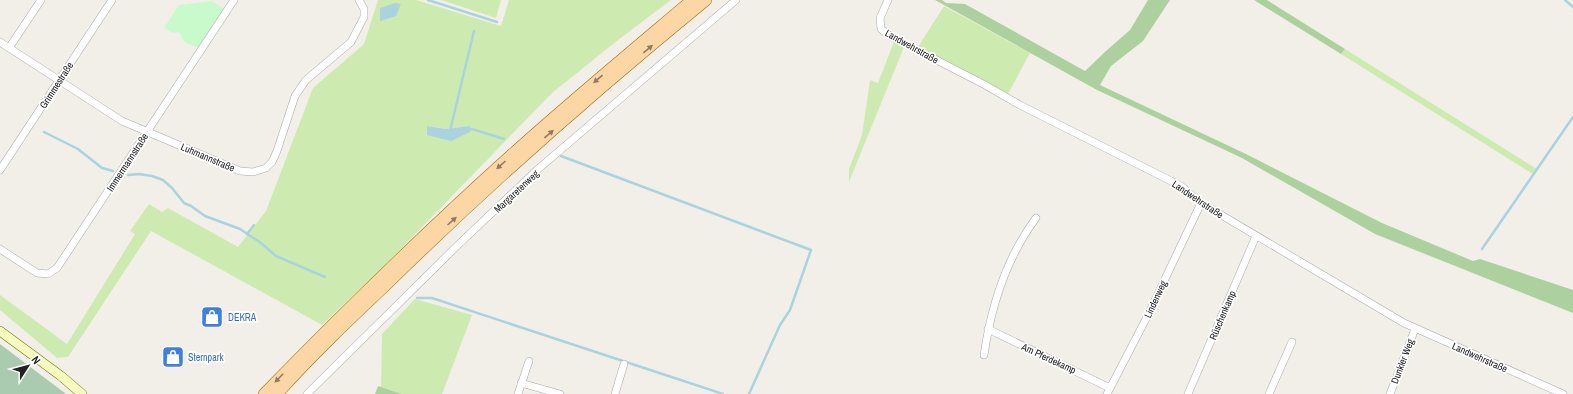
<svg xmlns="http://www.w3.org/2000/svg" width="1573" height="394" font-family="'Archivo Narrow',sans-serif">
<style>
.grass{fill:#cdebb0;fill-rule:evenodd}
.forest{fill:#add19e}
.cemetery{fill:#aacbaf}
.park{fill:#c8facc}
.water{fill:#aad3df}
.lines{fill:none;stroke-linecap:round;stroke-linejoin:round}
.stream{stroke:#aad3df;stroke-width:2.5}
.street-casing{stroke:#a9a9a9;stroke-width:8}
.secondary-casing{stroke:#707d05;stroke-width:10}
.primary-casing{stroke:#a06b00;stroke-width:12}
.street{stroke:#fff;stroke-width:7}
.secondary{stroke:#f7fabf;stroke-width:9}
.primary{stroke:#fcd6a4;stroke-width:11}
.oneway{fill:#8f7c63}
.labels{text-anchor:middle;stroke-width:3.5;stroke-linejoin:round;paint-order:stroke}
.street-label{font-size:10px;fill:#222;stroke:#fff}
.shop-label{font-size:10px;fill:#366cbe;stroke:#fff;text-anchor:start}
</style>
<rect width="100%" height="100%" fill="#f2efe9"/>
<!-- grass -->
<g class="grass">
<path d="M378,0H416L501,26L509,0H671L618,40L552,93L391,259L322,325L151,231L68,357L57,358L0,310V295L67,344L135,234L130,231L149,204L162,212L168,208L238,247L266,211L313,88L364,44ZM428,126L446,129L470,126V132L427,134Z"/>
<path d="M441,0H501L496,18Z"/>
<path d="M944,6L1030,53L1008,94L918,47Z"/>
<path d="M894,42L904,47L849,182V169L862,135L870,80L878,83Z"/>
<path d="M1345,49L1537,169L1533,174L1341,54Z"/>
<path d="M415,299L472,315L442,394H402L381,387L382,334Z"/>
</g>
<!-- forest -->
<g class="forest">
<path d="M935,0H942L946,3L965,4L1085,71L1106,51L1130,30L1148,0H1170L1143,41L1111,66L1100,85L1246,154L1382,223L1473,261L1480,259L1573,290V313L1375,234L1242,158L1097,90Z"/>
<path d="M1254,0H1267L1345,49L1341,54Z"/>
<path d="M378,386L402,394H375Z"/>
</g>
<!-- cemetery -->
<path class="cemetery" d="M0,344L66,394H0Z"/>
<!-- park -->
<path class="park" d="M212,1L224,9L199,47C194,47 187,44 183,40C181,37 182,35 178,32L173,33L164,28L179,5Z"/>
<!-- water -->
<g class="water">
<path d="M395,3L401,4L396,16L380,21V8Z"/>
<path d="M427,126L446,129L470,126V132L451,141L427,135Z"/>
</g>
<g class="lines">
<!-- stream -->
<g class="stream">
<path d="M428,0L497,22"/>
<path d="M1565,0L1573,7"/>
<path d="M468,130L472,129L504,139"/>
<path d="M450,131L474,31"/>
<path d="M44,132L78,149L102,168L113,171"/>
<path d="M561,156L811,250L790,310L780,325L749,394"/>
<path d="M128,175L139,174L152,176L163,180L172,188L184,203L191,206L205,216L240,229L261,243L276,256L325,277"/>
<path d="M247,234L254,225"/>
<path d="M1482,249L1573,117"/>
<path d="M417,298H432L723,394"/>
</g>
<!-- street casing -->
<g class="street-casing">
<g id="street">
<path d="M888,0L880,18L881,29L890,36L985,85L1020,105L1181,186L1201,203L1404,323L1563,394"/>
<path d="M0,42L122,121L240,171L253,172L266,168L272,162L277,151L295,96L306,80L351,42L364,17V9L359,0"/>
<path d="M9,48L41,0"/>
<path d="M0,170L112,0"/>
<path d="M0,249L37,273L48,274L57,268L234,0"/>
<path d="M988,329L1110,388"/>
<path d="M984,355C991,307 1007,257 1036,218"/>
<path d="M521,383L560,394"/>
<path d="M307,394L459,244L537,170L736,0"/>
<path d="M518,394L529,361"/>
<path d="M615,394L624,364"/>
<path d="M1107,394L1148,315L1201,203"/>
<path d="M1188,394L1256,236"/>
<path d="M1269,394L1292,342"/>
<path d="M1390,394L1415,329"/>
</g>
</g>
<!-- secondary casing -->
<g class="secondary-casing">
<path id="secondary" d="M0,331L61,376L82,394"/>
</g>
<!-- primary casing -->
<g class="primary-casing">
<g id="primary">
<path d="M264,394C346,310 431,227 518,149C575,98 634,49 692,0"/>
<path d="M277,394C312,355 350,319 388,283C489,184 596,90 706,0"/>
</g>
</g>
<!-- street -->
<use href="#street" class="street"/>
<!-- secondary -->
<use href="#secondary" class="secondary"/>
<!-- primary -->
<use href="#primary" class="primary"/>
</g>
<!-- one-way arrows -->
<defs><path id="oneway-solid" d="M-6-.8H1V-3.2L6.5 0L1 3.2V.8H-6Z"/></defs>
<g class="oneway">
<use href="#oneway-solid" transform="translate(648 49) rotate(-40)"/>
<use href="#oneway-solid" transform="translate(598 79) rotate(139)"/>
<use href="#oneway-solid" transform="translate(549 134) rotate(-41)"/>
<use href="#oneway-solid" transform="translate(501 165) rotate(138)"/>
<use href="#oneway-solid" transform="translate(452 221) rotate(-42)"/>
<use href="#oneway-solid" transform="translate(279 378) rotate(134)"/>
</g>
<!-- icons -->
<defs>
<g id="shop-square" transform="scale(1.15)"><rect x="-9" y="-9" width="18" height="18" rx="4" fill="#3f7fe0" stroke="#fff"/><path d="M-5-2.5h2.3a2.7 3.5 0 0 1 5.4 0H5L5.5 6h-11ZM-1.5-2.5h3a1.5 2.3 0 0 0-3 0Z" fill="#fff"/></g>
</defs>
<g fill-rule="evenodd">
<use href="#shop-square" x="212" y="317"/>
<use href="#shop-square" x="173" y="357"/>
</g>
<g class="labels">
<!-- street labels -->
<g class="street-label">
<text transform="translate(912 46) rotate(29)" y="4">Landwehrstraße</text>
<text transform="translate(56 85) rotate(-57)" y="4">Grimmestraße</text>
<text transform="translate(208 157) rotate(23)" y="4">Luhmannstraße</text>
<text transform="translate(127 162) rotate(-57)" y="4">Immermannstraße</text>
<text transform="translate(516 191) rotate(-43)" y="4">Margaretenweg</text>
<text transform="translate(1198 199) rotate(34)" y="4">Landwehrstraße</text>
<text transform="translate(1155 299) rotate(-65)" y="4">Lindenweg</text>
<text transform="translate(1222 315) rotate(-67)" y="4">Rüschenkamp</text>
<text transform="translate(1480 357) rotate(24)" y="4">Landwehrstraße</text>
<text transform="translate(1049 358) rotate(25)" y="4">Am Pferdekamp</text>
<text transform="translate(1402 361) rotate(-69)" y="4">Dunkler Weg</text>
</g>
<!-- shop labels -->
<g class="shop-label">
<text x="228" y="321">DEKRA</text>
<text x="188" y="361">Sternpark</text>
</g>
</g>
<!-- north arrow -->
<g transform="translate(28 366) rotate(54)" stroke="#ffffff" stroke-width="3" paint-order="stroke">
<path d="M0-3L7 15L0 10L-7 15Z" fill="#222222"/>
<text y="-6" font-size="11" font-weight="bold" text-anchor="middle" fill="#222222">N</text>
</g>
</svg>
